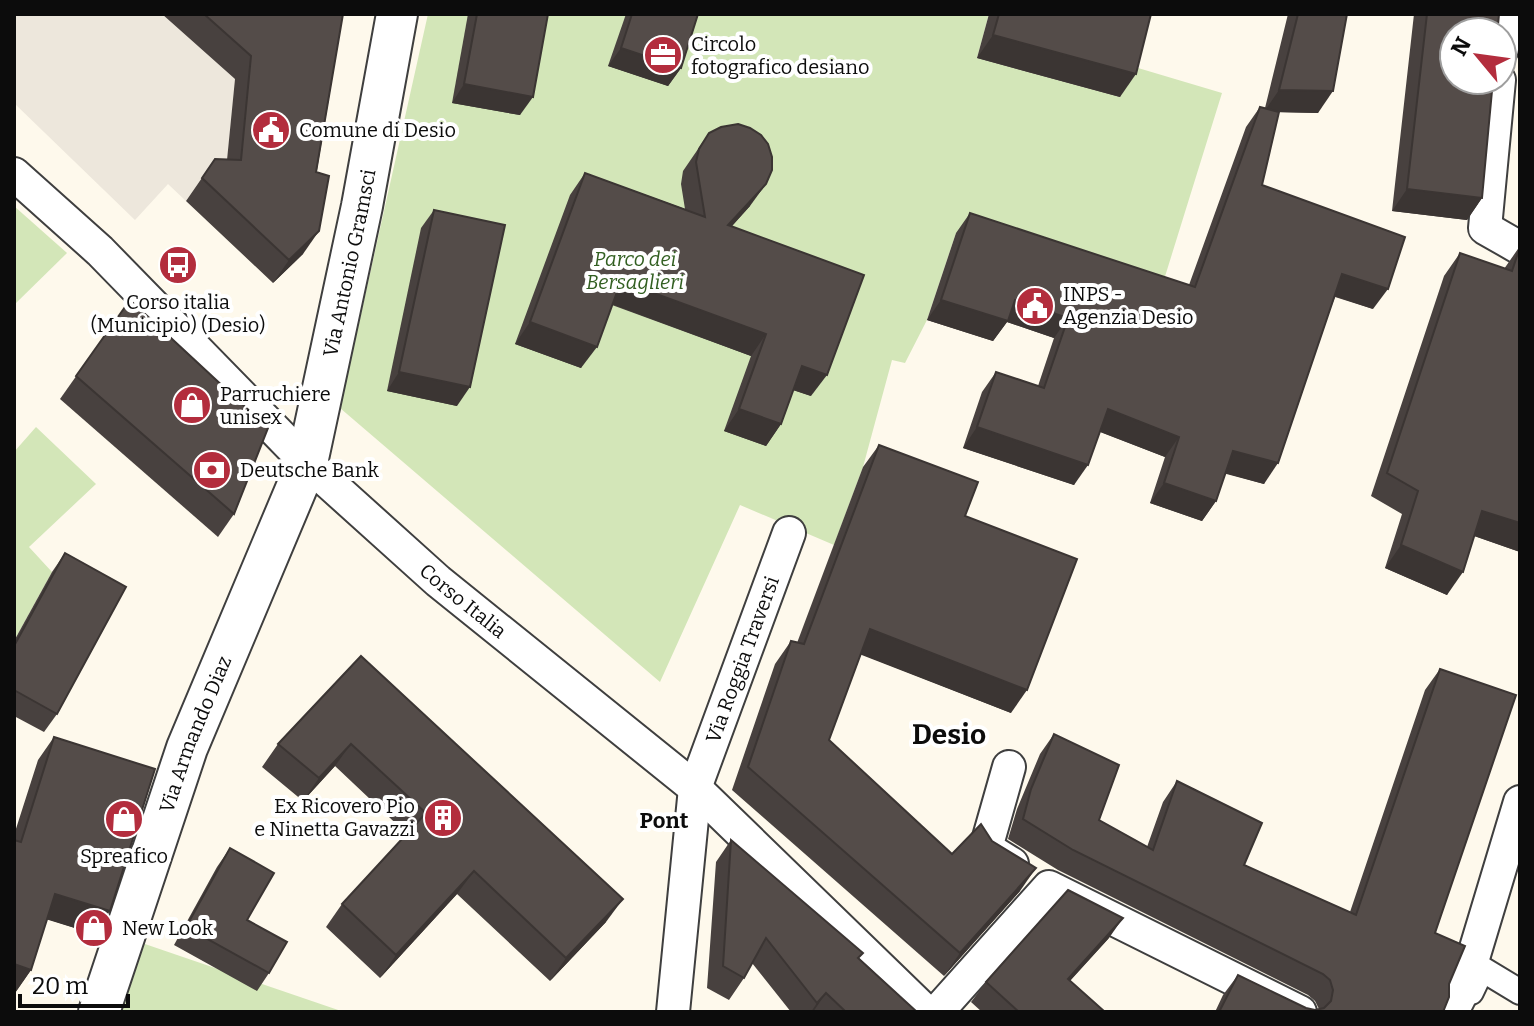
<svg xmlns="http://www.w3.org/2000/svg" width="1534" height="1026" font-family="Bitter,serif">
<style>
.park{fill:#d3e6b8}
.plaza{fill:#ede7dc}
.lines{fill:none;stroke-linecap:round;stroke-linejoin:round}
.pedestrian-casing{stroke:#3f3f3f;stroke-width:28}
.minor-casing{stroke:#3f3f3f;stroke-width:36}
.tertiary-casing{stroke:#3f3f3f;stroke-width:44}
.pedestrian{stroke:#fff;stroke-width:24}
.minor{stroke:#fff;stroke-width:32}
.tertiary{stroke:#fff;stroke-width:40}
.wall{fill:#48413f}
.shaded-wall{fill:#3b3533}
.building{fill:#544c49;stroke:#3b3533;stroke-width:2}
.labels{text-anchor:middle;stroke-width:8;stroke-linejoin:round;paint-order:stroke}
.poi-label{font-size:20px;fill:#0c0c0c;stroke:#fff;text-anchor:start}
.park-label{font-size:20px;font-style:italic;fill:#325f21;stroke:#fff}
.street-label{font-size:20px;fill:#0c0c0c;stroke:#fff}
.neighbourhood-label{font-size:22px;font-weight:bold;fill:#0c0c0c;stroke:#fff}
.district-label{font-size:28px;font-weight:bold;fill:#0c0c0c;stroke:#fff}
</style>
<rect width="100%" height="100%" fill="#fef9ec"/>
<!-- park -->
<g class="park">
<path d="M428,14H989L977,58L1120,97L1128,65L1222,93L1158,299L956,233L927,320L905,363L892,360L863,467L834,545L740,505L660,682L340,408Z"/>
<path d="M14,206L67,253L14,305Z"/>
<path d="M36,427L96,484L29,547L52,572L14,641V452Z"/>
<path d="M142,943L344,1012H117Z"/>
</g>
<!-- plaza -->
<path class="plaza" d="M14,14H162L235,79L225,183L199,182L186,201L168,184L135,220L14,103Z"/>
<g class="lines">
<!-- pedestrian casing -->
<g class="pedestrian-casing">
<path id="pedestrian" d="M1471,992L1482,969L1520,992"/>
</g>
<!-- minor casing -->
<g class="minor-casing">
<g id="minor">
<path d="M1502,49L1505,14"/>
<path d="M1499,80L1485,228L1520,248"/>
<path id="s1" d="M14,174L100,251L307,463L438,581L695,788L926,1012"/>
<path d="M1009,767L986,848L1012,864"/>
<path id="s2" d="M673,1012L695,788L789,533"/>
<path d="M937,1012L1049,887L1300,1012"/>
<path d="M1452,1012L1464,988L1520,802"/>
</g>
</g>
<!-- tertiary casing -->
<g class="tertiary-casing">
<g id="tertiary">
<path id="s3" d="M99,1012L187,748L307,463L362,206L397,14"/>
</g>
</g>
<!-- pedestrian -->
<use href="#pedestrian" class="pedestrian"/>
<!-- minor -->
<use href="#minor" class="minor"/>
<!-- tertiary -->
<use href="#tertiary" class="tertiary"/>
</g>
<!-- wall -->
<g class="wall">
<path d="M162,14H343L303,254L273,283L186,201L215,159L227,160L235,79Z"/>
<path d="M468,14H548L520,115L452,103Z"/>
<path d="M626,14H698L681,68L668,86L608,66Z"/>
<path d="M989,14H1151L1120,97L977,58Z"/>
<path d="M1288,14H1347L1318,113L1279,112L1262,185L1373,309L1335,297L1264,484L1225,473L1216,501L1202,521L1150,503L1165,457L1100,432L1074,485L963,448L982,392L996,372L1038,386L1054,338L1007,322L993,341L927,320L956,233L970,213L1189,285L1246,127L1260,107L1265,108Z"/>
<path d="M1414,14H1499L1454,32L1482,198L1467,220L1392,211Z"/>
<path d="M709,133L750,206L732,226L811,396L793,390L781,424L766,446L724,431L751,356L612,305L581,368L515,344L570,195L585,173L685,209L681,184L683,171Z"/>
<path d="M434,210L457,406L387,391L421,228Z"/>
<path d="M1520,246V552L1474,536L1447,595L1385,568L1402,514L1371,496L1444,276L1460,253L1504,269Z"/>
<path d="M130,300L234,514L218,537L60,399Z"/>
<path d="M879,445L965,516L1011,713L861,654L829,740L952,854L1020,891L944,976L732,790L775,664L791,641L797,643L863,467Z"/>
<path d="M65,553L57,714L44,732L14,716V641L52,572Z"/>
<path d="M361,656L606,922L550,981L457,894L380,978L326,927L342,904L407,834L335,766L303,801L262,767L278,744Z"/>
<path d="M1440,669L1435,933L1449,984L1443,1012H1215L1223,995L1238,975L1306,1008L1315,1010L1319,1009L1315,1001L1308,995L1058,870L1008,839L1017,809L1040,754L1054,734L1099,820L1147,847L1163,802L1177,781L1244,865L1350,912L1425,690Z"/>
<path d="M54,737L94,934L47,919L31,970L15,993L14,992V835L38,760Z"/>
<path d="M731,840L859,958L917,1012H791L752,963L744,978L729,1000L707,988L716,862Z"/>
<path d="M230,848L247,920L269,973L257,991L174,945L217,867Z"/>
<path d="M1109,938L1070,981L1105,1012H982L971,1002L986,982Z"/>
</g>
<!-- shaded-wall -->
<g class="shaded-wall">
<path d="M993,35L1136,74L1120,97L977,58Z"/>
<path d="M621,48L681,68L668,86L608,66Z"/>
<path d="M464,84L533,97L520,115L452,103Z"/>
<path d="M1279,90L1333,91L1318,113L1264,112Z"/>
<path d="M766,184L750,206L713,247L728,225Z"/>
<path d="M1407,189L1482,198L1467,220L1392,211Z"/>
<path d="M319,231L303,254L273,283L289,260Z"/>
<path d="M1342,274L1388,289L1373,309L1328,294Z"/>
<path d="M621,281L766,334L751,356L606,302Z"/>
<path d="M941,300H1015L1068,318L1054,338L1007,322L993,341L927,320Z"/>
<path d="M530,322L597,347L581,368L515,344Z"/>
<path d="M802,366L827,375L811,396L787,388Z"/>
<path d="M399,372L470,387L457,406L387,391Z"/>
<path d="M739,409L781,424L766,446L724,431Z"/>
<path d="M1108,409L1179,437L1165,457L1093,429Z"/>
<path d="M977,427L1088,465L1074,485L963,448Z"/>
<path d="M1233,451L1278,463L1264,484L1219,472Z"/>
<path d="M1164,483L1216,501L1202,521L1150,503Z"/>
<path d="M1482,511L1520,523V552L1466,533Z"/>
<path d="M1401,545L1463,572L1447,595L1385,568Z"/>
<path d="M870,629L1027,690L1011,713L854,652Z"/>
<path d="M351,744L335,766L303,801L319,778Z"/>
<path d="M1036,868L1020,891L944,976L960,953Z"/>
<path d="M474,871L457,894L380,978L396,955Z"/>
<path d="M55,894L110,911L94,934L39,917Z"/>
<path d="M623,899L606,922L550,981L566,958Z"/>
<path d="M1123,918L1109,938L1053,999L1068,979Z"/>
<path d="M14,964L31,970L15,993L14,992Z"/>
<path d="M826,993L813,1012H811L817,1003Z"/>
</g>
<!-- building -->
<g class="building">
<path d="M204,14H343L316,172L329,176L319,231L289,260L202,178L215,159L241,160L251,56Z"/>
<path d="M477,14H548L533,97L464,84Z"/>
<path d="M632,14H698L681,68L621,48Z"/>
<path d="M999,14H1151L1136,74L993,35Z"/>
<path d="M1298,14H1347L1333,91L1279,90Z"/>
<path d="M1427,14H1499L1498,25L1500,32H1454V80H1493L1482,198L1407,189Z"/>
<path d="M1260,107L1279,112L1262,185L1405,237L1388,289L1342,274L1278,463L1233,451L1216,501L1164,483L1179,437L1108,409L1088,465L977,427L996,372L1044,388L1068,318L1015,300L1008,321L941,300L970,213L1195,287Z"/>
<path d="M738,124L750,128L761,135L768,144L772,157V170L766,184L728,225L864,275L827,375L802,366L781,424L739,409L766,334L621,281L597,347L530,322L585,173L705,217L696,162L699,149L709,133L721,127Z"/>
<path d="M434,210L505,225L470,387L399,372Z"/>
<path d="M1520,247V523L1482,511L1463,572L1401,545L1418,491L1387,473L1460,253L1512,271Z"/>
<path d="M130,300L268,428L234,514L76,376Z"/>
<path d="M879,445L978,482L965,516L1077,559L1027,690L870,629L829,740L952,854L981,824L992,841L1036,868L960,953L748,767L791,641L804,644Z"/>
<path d="M65,553L126,587L57,714L14,690V646Z"/>
<path d="M361,656L623,899L566,958L474,871L396,955L342,904L426,813L351,744L319,778L278,744Z"/>
<path d="M1440,669L1516,695L1435,933L1465,946L1449,984V997L1443,1012H1219L1238,975L1306,1008L1315,1010L1324,1008L1331,1001L1333,990L1330,980L1323,974L1073,850L1023,819L1031,789L1054,734L1119,765L1099,820L1153,850L1177,781L1262,823L1244,865L1356,915Z"/>
<path d="M54,737L155,769L110,911L55,894L31,970L14,964V840L21,842Z"/>
<path d="M731,840L863,953L858,958L917,1012H846L826,993L817,1003L766,938L744,978L723,966Z"/>
<path d="M230,848L274,873L247,920L287,942L269,973L186,927Z"/>
<path d="M1068,890L1123,918L1068,979L1105,1012H1019L986,982Z"/>
</g>
<!-- icons -->
<defs>
<g id="office-disc" transform="scale(2)"><circle r="9.5" fill="#b32d3d" stroke="#fff"/><path d="M-6-3h4V-5.5h4V-3h4V5H-6ZM-1-4.5V-3h2v-1.5ZM-6 0V1H6V0Z" fill="#fff"/></g>
<g id="civic-disc" transform="scale(2)"><circle r="9.5" fill="#b32d3d" stroke="#fff"/><path d="M-.6-6.5H3V-4.5H.6V-3L4-1V1h2V6H-6V1h2V-1L-.6-3ZM-1.2 2.5V6h2.4V2.5Z" fill="#fff"/></g>
<g id="bus-disc" transform="scale(2)"><circle r="9.5" fill="#b32d3d" stroke="#fff"/><path d="M-5-6H5V4H4V6H2V4H-2V6H-4V4H-5ZM-3.5-4V0h7V-4ZM-3.5 1.2v1.5H-2V1.2ZM2 1.2v1.5H3.5V1.2Z" fill="#fff"/></g>
<g id="shop-disc" transform="scale(2)"><circle r="9.5" fill="#b32d3d" stroke="#fff"/><path d="M-5-2.5h2.3a2.7 3.5 0 0 1 5.4 0H5L5.5 6h-11ZM-1.5-2.5h3a1.5 2.3 0 0 0-3 0Z" fill="#fff"/></g>
<g id="bank-disc" transform="scale(2)"><circle r="9.5" fill="#b32d3d" stroke="#fff"/><path d="M-6-4H6V4H-6ZM0-2.3a2.3 2.3 0 1 0 0 4.6a2.3 2.3 0 1 0 0-4.6Z" fill="#fff"/></g>
<g id="building-disc" transform="scale(2)"><circle r="9.5" fill="#b32d3d" stroke="#fff"/><path d="M-4-6H4V6H1V3H-1V6H-4ZM-2.5-4.3h1.7v1.8h-1.7ZM.8-4.3h1.7v1.8H.8ZM-2.5-1h1.7V.8h-1.7ZM.8-1h1.7V.8H.8Z" fill="#fff"/></g>
</defs>
<g fill-rule="evenodd">
<use href="#office-disc" x="663" y="55"/>
<use href="#civic-disc" x="271" y="130"/>
<use href="#bus-disc" x="178" y="265"/>
<use href="#civic-disc" x="1035" y="306"/>
<use href="#shop-disc" x="192" y="405"/>
<use href="#bank-disc" x="212" y="470"/>
<use href="#building-disc" x="443" y="818"/>
<use href="#shop-disc" x="124" y="819"/>
<use href="#shop-disc" x="94" y="928"/>
</g>
<g class="labels">
<!-- poi labels -->
<g class="poi-label">
<text x="691" y="51">Circolo<tspan x="691" dy="23">fotografico desiano</tspan></text>
<text x="299" y="137">Comune di Desio</text>
<text x="1063" y="301">INPS -<tspan x="1063" dy="23">Agenzia Desio</tspan></text>
<text x="178" y="309" text-anchor="middle">Corso italia<tspan x="178" dy="23">(Municipio) (Desio)</tspan></text>
<text x="220" y="401">Parruchiere<tspan x="220" dy="23">unisex</tspan></text>
<text x="240" y="477">Deutsche Bank</text>
<text x="415" y="813" text-anchor="end">Ex Ricovero Pio<tspan x="415" dy="23">e Ninetta Gavazzi</tspan></text>
<text x="124" y="863" text-anchor="middle">Spreafico</text>
<text x="122" y="935">New Look</text>
</g>
<!-- park labels -->
<g class="park-label">
<text x="635" y="266">Parco dei<tspan x="635" dy="23">Bersaglieri</tspan></text>
</g>
<!-- street labels -->
<g class="street-label">
<text dy="7" stroke="none"><textPath href="#s3" startOffset="792">Via Antonio Gramsci</textPath></text>
<text dy="7" stroke="none"><textPath href="#s1" startOffset="620">Corso Italia</textPath></text>
<text dy="7" stroke="none"><textPath href="#s2" startOffset="362">Via Roggia Traversi</textPath></text>
<text dy="7" stroke="none"><textPath href="#s3" startOffset="294">Via Armando Diaz</textPath></text>
</g>
<!-- neighbourhood labels -->
<g class="neighbourhood-label">
<text x="664" y="828">Pont</text>
</g>
<!-- district labels -->
<g class="district-label">
<text x="949" y="744">Desio</text>
</g>
</g>
<!-- border -->
<rect width="1534" height="1026" fill="none" stroke="#0c0c0c" stroke-width="32"/>
<!-- north arrow -->
<g transform="translate(1478 56) rotate(299)"><circle r="38" fill="#ffffff" stroke="#9e9e9e" stroke-width="2"/>
<path d="M0-6L14 30L0 20L-14 30Z" fill="#b32d3d"/>
<text y="-12" font-size="22" font-weight="bold" text-anchor="middle" fill="#0c0c0c">N</text>
</g>
<!-- scale -->
<path d="M20 994v12h108v-12" fill="none" stroke="#0c0c0c" stroke-width="4"/>
<text x="32" y="994" font-size="24" fill="#0c0c0c" stroke="#ffffff" stroke-width="6" paint-order="stroke">20 m</text>
</svg>
